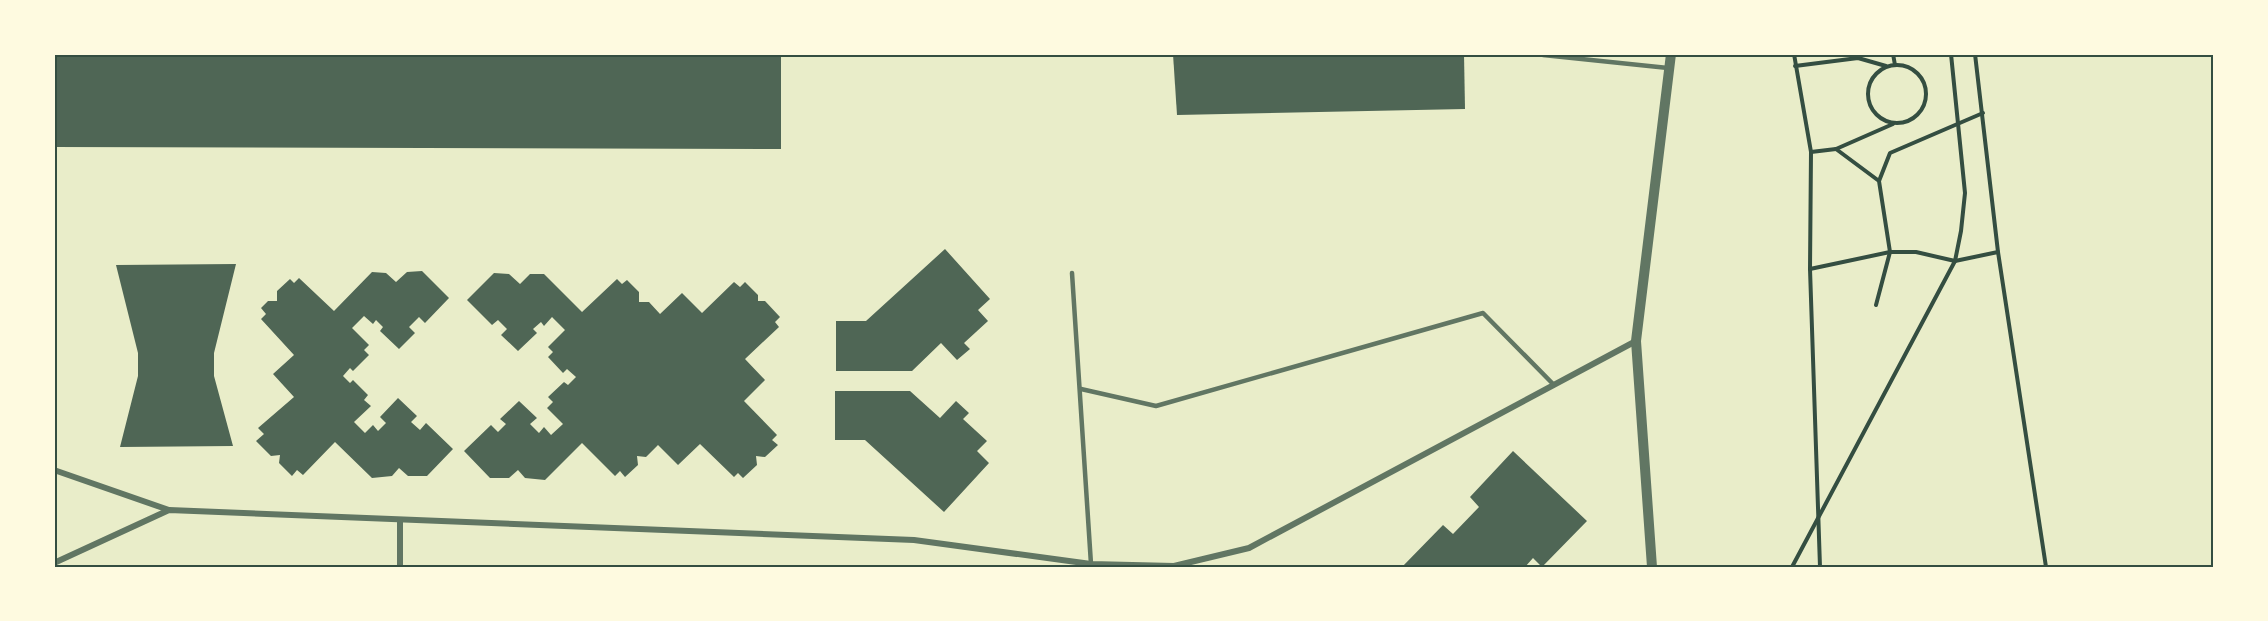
<svg xmlns="http://www.w3.org/2000/svg" width="2268" height="621" font-family="'Varela Round',sans-serif">
<style>
.building{fill:#4f6655}
.lines{fill:none;stroke-linecap:round;stroke-linejoin:round}
.path{stroke:#344e41;stroke-width:4}
.service{stroke:#617663;stroke-width:4.5}
.minor{stroke:#617663;stroke-width:6}
.tertiary{stroke:#617663;stroke-width:10}
.neatline{fill:none;stroke:#344e41;stroke-width:2}
</style>
<rect width="100%" height="100%" fill="#e9edc9"/>
<!-- building -->
<g class="building">
<path d="M54,54H781V149L54,147Z"/>
<path d="M1173,54H1464L1465,109L1177,115Z"/>
<path d="M945,249L990,299L978,310L988,321L964,343L970,349L957,360L941,343L912,371H836V321H866Z"/>
<path d="M236,264L214,353V376L233,446L120,447L138,376V353L116,265Z"/>
<path d="M422,271L449,298L425,323L419,317L409,327L415,333L399,349L380,331L383,327L376,320L373,324L364,316L352,328L369,345L364,350L369,355L353,371L350,368L343,376L350,383L353,380L368,395L364,400L371,406L354,422L365,433L373,425L378,431L386,423L380,417L398,398L417,416L411,422L420,430L426,423L453,449L427,476H408L399,468L392,476L372,478L335,442L303,475L297,470L292,476L279,463L280,455L271,456L256,441L264,434L258,428L294,397L273,374L294,355L261,319L266,314L261,308L268,301H277V291L290,279L294,283L299,278L334,311L372,272L386,273L396,282L407,272Z"/>
<path d="M494,273L509,274L520,284L530,274H544L582,312L617,279L622,284L627,280L639,292V302H649L660,314L682,293L702,313L734,282L740,287L745,282L758,295V301H765L780,317L775,322L779,327L745,359L765,380L744,401L777,435L772,440L778,445L765,457L756,456L757,465L743,478L738,473L734,477L700,444L678,465L658,445L646,457L637,456L638,465L625,477L620,471L615,476L582,443L545,480L525,478L518,470L509,478H490L464,451L491,425L498,432L506,424L500,419L519,401L537,418L530,424L539,433L544,427L551,435L563,424L547,408L553,402L548,397L564,382L568,385L576,377L567,369L563,373L548,357L553,352L548,347L565,330L552,317L544,326L541,322L533,329L537,333L518,351L501,335L507,329L498,320L492,325L467,300Z"/>
<path d="M835,391H910L940,418L956,401L969,413L963,419L987,441L977,451L989,463L944,512L865,440H835Z"/>
<path d="M1513,451L1587,521L1542,567L1533,558L1525,567H1402L1443,525L1453,534L1479,507L1470,497Z"/>
</g>
<g class="lines">
<!-- path -->
<g class="path">
<path d="M1794,54L1811,152L1810,269L1820,567"/>
<path d="M1893,54L1895,65"/>
<path d="M1975,54L1998,252L2046,567"/>
<circle cx="1897" cy="94" r="29"/>
<path d="M1795,66L1858,58L1886,66"/>
<path d="M1836,149L1879,181L1890,252L1876,305"/>
<path d="M1811,152L1836,149L1893,124"/>
<path d="M1879,181L1890,153L1983,113"/>
<path d="M1810,269L1890,252H1916L1955,261L1998,252"/>
<path d="M1792,567L1955,261L1961,231L1965,193L1951,54"/>
</g>
<!-- service -->
<g class="service">
<path d="M1543,55L1668,68"/>
<path d="M1072,273L1091,564"/>
<path d="M1081,389L1156,406L1483,313L1554,385"/>
</g>
<!-- minor -->
<g class="minor">
<path d="M54,470L169,510"/>
<path d="M54,563L169,510L914,540L1091,564L1174,566L1249,548L1636,341"/>
<path d="M400,567V521"/>
</g>
<!-- tertiary -->
<path class="tertiary" d="M1652,567L1636,341L1671,54"/>
</g>
<!-- border -->
<rect width="2268" height="621" fill="none" stroke="#fefae0" stroke-width="111"/>
<rect x="56" y="56" width="2156" height="510" class="neatline"/>
</svg>
